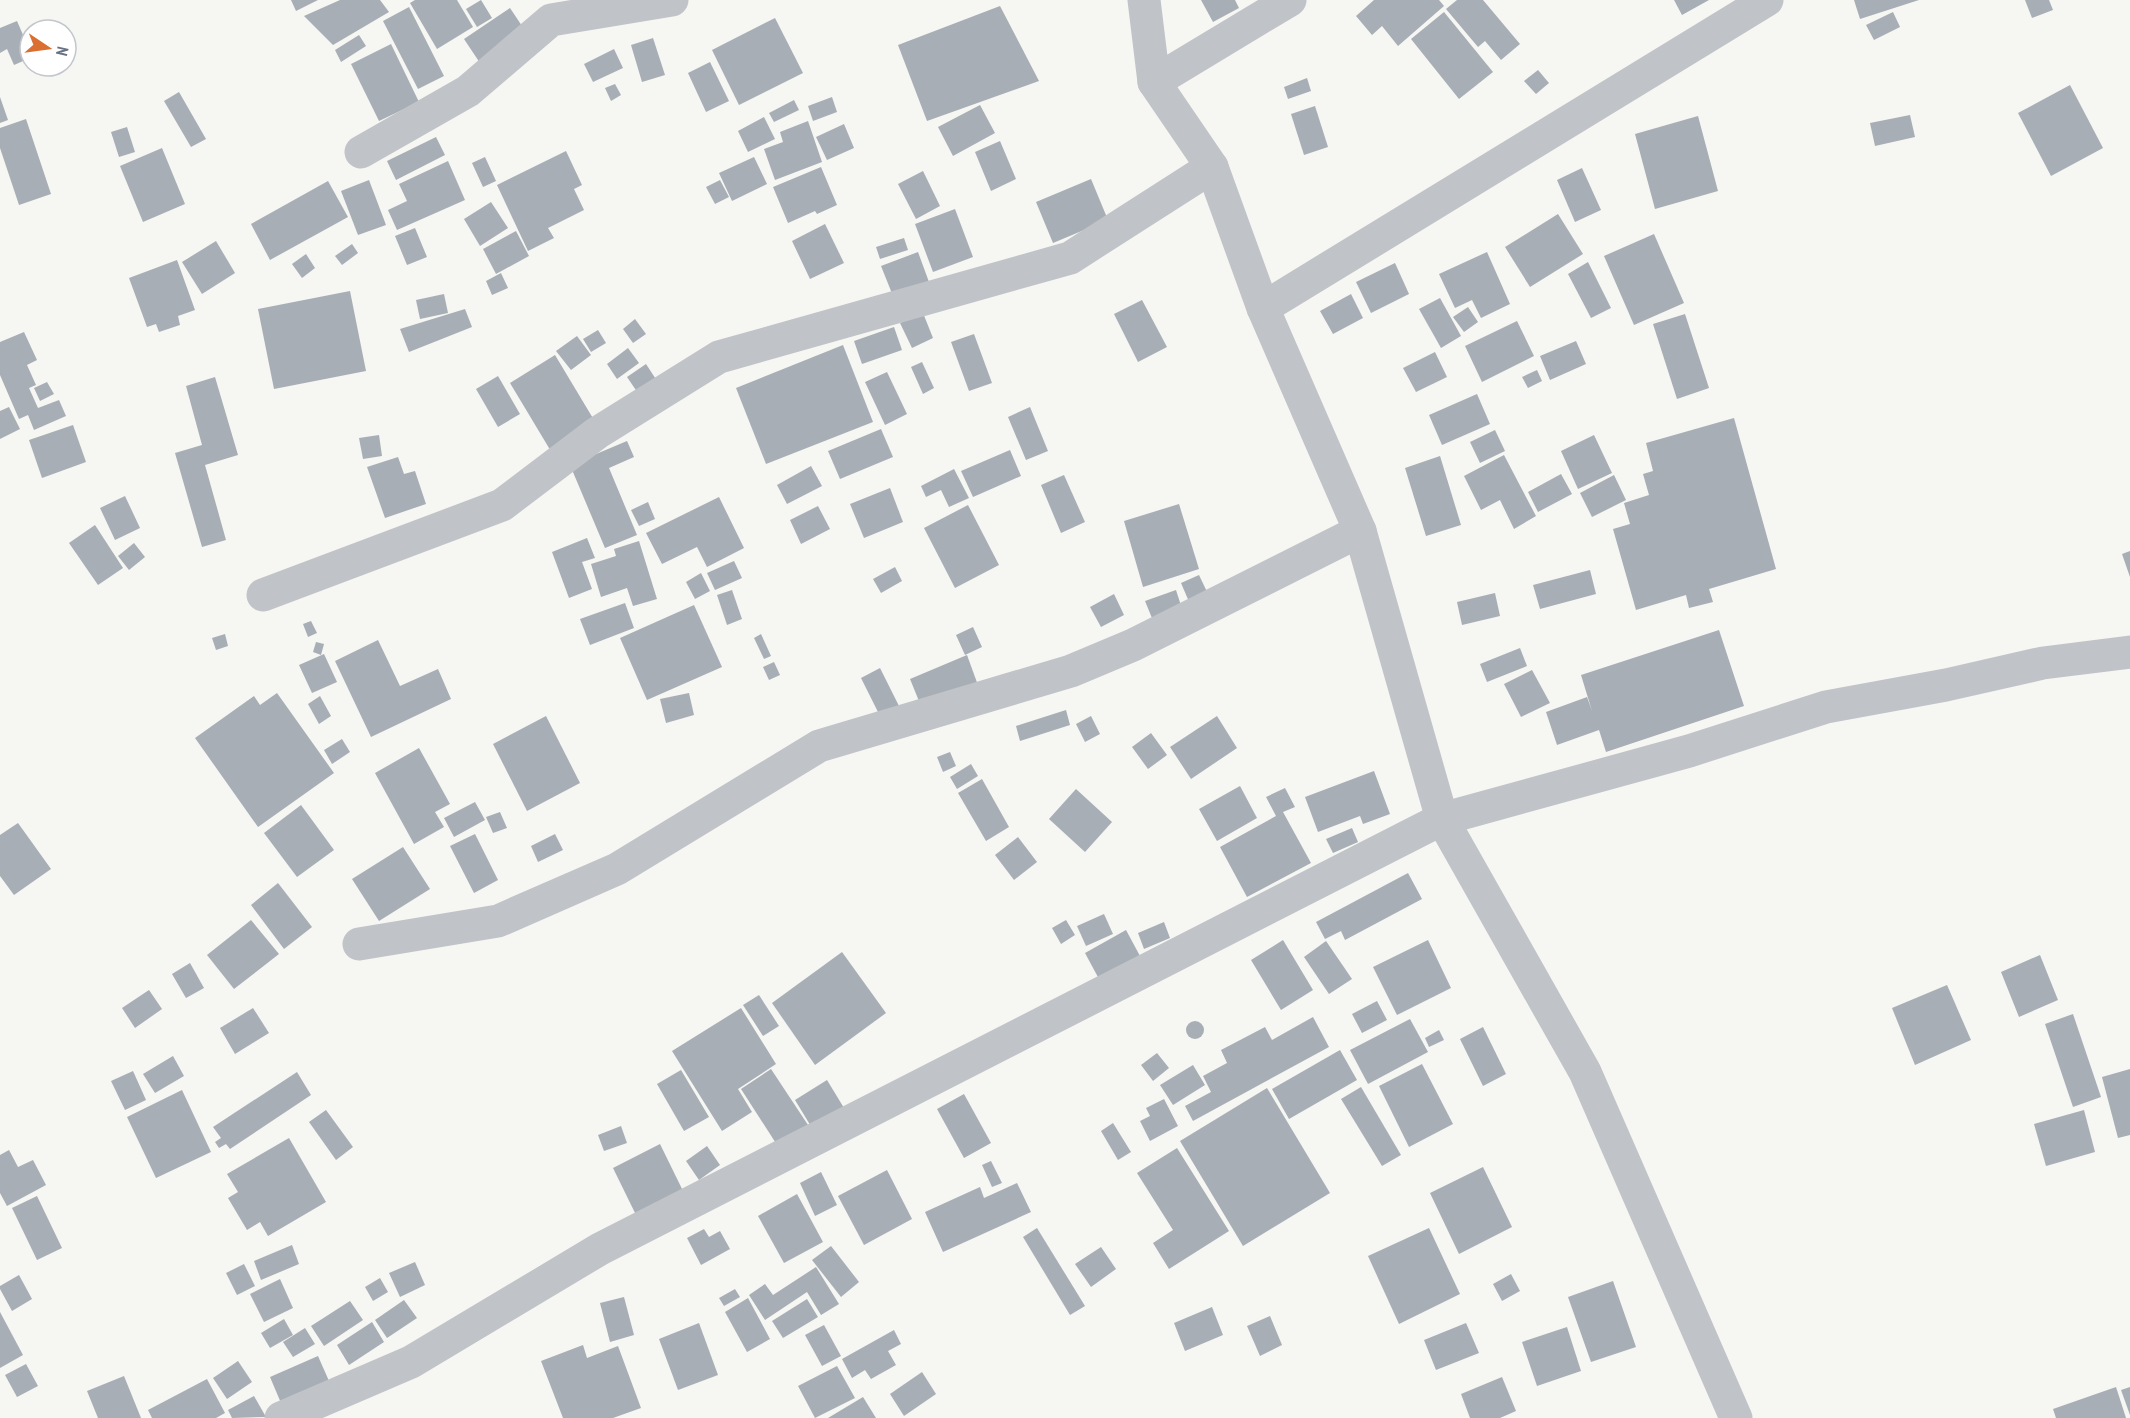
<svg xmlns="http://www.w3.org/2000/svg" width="2130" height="1418" font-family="'PT Sans Narrow',sans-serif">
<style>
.building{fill:#a8aeb5}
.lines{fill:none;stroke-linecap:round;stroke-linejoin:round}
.minor{stroke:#c0c3c7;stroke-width:33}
</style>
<rect width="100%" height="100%" fill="#f6f6f3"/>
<!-- building -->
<g class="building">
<path d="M291,0H318L296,11Z"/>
<path d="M340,0H380L389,12L333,45L304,16Z"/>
<path d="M415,0H457L473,27L437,49L410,3Z"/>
<path d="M481,0L492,18L477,27L466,9Z"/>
<path d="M1201,0H1235L1239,8L1213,22Z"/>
<path d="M1374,0H1439L1444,6L1398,46L1382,26L1372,35L1356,16Z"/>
<path d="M1457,0H1483L1520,44L1501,60L1485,41L1478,47L1446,9Z"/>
<path d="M1674,0H1709L1682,15Z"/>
<path d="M1854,0H1919L1860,19Z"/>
<path d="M2025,0H2049L2053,10L2032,18Z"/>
<path d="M1000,6L1039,81L927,121L898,45Z"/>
<path d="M409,7L444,76L418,89L383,21Z"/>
<path d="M510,8L526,32L480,63L464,39Z"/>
<path d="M1444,12L1493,72L1459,99L1411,39Z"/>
<path d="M1893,12L1900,27L1874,40L1866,25Z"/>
<path d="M775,18L803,73L739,105L712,50Z"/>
<path d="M17,21L30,51V58L14,65L7,49L0,53V28Z"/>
<path d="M359,35L366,46L341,62L335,50Z"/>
<path d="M653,38L665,75L642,82L631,45Z"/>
<path d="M391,44L419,102L379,121L351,64Z"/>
<path d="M614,49L623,68L593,82L584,64Z"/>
<path d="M710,62L729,101L706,112L688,73Z"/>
<path d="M1538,70L1549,83L1536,94L1524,81Z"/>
<path d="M1307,78L1311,91L1288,99L1284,87Z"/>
<path d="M615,84L621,95L611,101L605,88Z"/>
<path d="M2070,85L2103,148L2051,176L2018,113Z"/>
<path d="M179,92L206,139L191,147L164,101Z"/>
<path d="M0,97L8,120L0,123Z"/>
<path d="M832,97L837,112L813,121L808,106Z"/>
<path d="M794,100L799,110L774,122L769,113Z"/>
<path d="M980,105L995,133L953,156L938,127Z"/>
<path d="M1315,106L1328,147L1304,155L1291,114Z"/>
<path d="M1910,115L1915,137L1875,146L1870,123Z"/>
<path d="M1698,116L1718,191L1655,209L1635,134Z"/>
<path d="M764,117L775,139L748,152L738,131Z"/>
<path d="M26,119L51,194L19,205L0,148V128Z"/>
<path d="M808,121L822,162L775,180L764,149L783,142L780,132Z"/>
<path d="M844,124L854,148L827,160L816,137Z"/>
<path d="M127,127L135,152L119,157L111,132Z"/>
<path d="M436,137L445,155L396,180L387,161Z"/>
<path d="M1000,141L1016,179L991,191L975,152Z"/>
<path d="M162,148L185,204L143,222L120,166Z"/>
<path d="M566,151L582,185L574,189L584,210L548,228L554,238L528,251L497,185Z"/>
<path d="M485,157L496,181L483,187L472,163Z"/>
<path d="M754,157L767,184L732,201L719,173Z"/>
<path d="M448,161L465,200L397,230L388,210L407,201L399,184Z"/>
<path d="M821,167L837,205L817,214L815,211L788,223L773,187Z"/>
<path d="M1582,168L1601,210L1575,222L1557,180Z"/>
<path d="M923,171L940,206L916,219L898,184Z"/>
<path d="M1091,179L1108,220L1053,243L1036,202Z"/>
<path d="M369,180L386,225L358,235L341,191Z"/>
<path d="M720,180L729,197L715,204L706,187Z"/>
<path d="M328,181L348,217L270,260L251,224Z"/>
<path d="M491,202L508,228L480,246L464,219Z"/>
<path d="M955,209L973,257L933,272L915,224Z"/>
<path d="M1558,214L1583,254L1530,287L1505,247Z"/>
<path d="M825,224L844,263L810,279L792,241Z"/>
<path d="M415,228L427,257L407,265L395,236Z"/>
<path d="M516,231L529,256L496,274L483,249Z"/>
<path d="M1654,234L1684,303L1634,325L1604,256Z"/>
<path d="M904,238L908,250L880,259L876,247Z"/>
<path d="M216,241L235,273L202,294L182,262Z"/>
<path d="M352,244L358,253L342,265L335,256Z"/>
<path d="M918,252L929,282L893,296L881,266Z"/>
<path d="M1487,252L1510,304L1481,318L1472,300L1455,308L1439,274Z"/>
<path d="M306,254L315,268L302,278L292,264Z"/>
<path d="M177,260L195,310L178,316L180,325L159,332L156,324L147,327L129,278Z"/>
<path d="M1588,262L1611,308L1591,318L1568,274Z"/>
<path d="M1395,263L1409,294L1371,313L1356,282Z"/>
<path d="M501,273L508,288L492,295L486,281Z"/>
<path d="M350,291L366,371L274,389L258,309Z"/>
<path d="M444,294L448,313L420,319L416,300Z"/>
<path d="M1351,294L1363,318L1333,334L1320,311Z"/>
<path d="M1440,298L1461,336L1441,348L1419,309Z"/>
<path d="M1142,300L1167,347L1138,362L1114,314Z"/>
<path d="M1468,307L1478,322L1464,332L1453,317Z"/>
<path d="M465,309L472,327L409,352L400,329Z"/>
<path d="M923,313L933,338L912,348L900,323Z"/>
<path d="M1685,314L1709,388L1677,399L1653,324Z"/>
<path d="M635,319L646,334L633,343L623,329Z"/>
<path d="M1517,321L1534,356L1482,382L1465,346Z"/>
<path d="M894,327L902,350L862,364L854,341Z"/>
<path d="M598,330L606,343L591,352L583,339Z"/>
<path d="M24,332L37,360L27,365L36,385L29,388L38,408L59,400L66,416L34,430L28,415L19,419L0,375V342Z"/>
<path d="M974,334L992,383L969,391L951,342Z"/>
<path d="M577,336L591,355L571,370L556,351Z"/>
<path d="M1576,341L1586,364L1550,380L1540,356Z"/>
<path d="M843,345L873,422L766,464L736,388Z"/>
<path d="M628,348L639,363L617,379L607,364Z"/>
<path d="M1435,352L1447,377L1416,392L1403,368Z"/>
<path d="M555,355L597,425L552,453L510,383Z"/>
<path d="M922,362L934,388L923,394L911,367Z"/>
<path d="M646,364L661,387L642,399L627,377Z"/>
<path d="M1537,370L1542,381L1528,388L1522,377Z"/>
<path d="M887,372L907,414L885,425L865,382Z"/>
<path d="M498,376L520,414L498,427L476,389Z"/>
<path d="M215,377L238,455L205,465L226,540L202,547L175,453L202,445L186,386Z"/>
<path d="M47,382L54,394L40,401L34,388Z"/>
<path d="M1477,394L1490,424L1442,445L1429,415Z"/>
<path d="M9,407L20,429L0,439V411Z"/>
<path d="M1030,407L1048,451L1026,460L1008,417Z"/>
<path d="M1734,418L1776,569L1709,589L1713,602L1689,608L1686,595L1636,610L1613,529L1630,524L1624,503L1649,495L1643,474L1653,471L1646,443Z"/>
<path d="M73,425L86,462L42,478L29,440Z"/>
<path d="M881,429L893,457L840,479L828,451Z"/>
<path d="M1495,430L1505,451L1480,463L1470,442Z"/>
<path d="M379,435L382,456L363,459L359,438Z"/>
<path d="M1594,435L1612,473L1578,489L1561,451Z"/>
<path d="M627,441L634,457L609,468L637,535L605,548L570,465Z"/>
<path d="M1010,450L1021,476L973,497L961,471Z"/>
<path d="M1504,455L1536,516L1514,529L1500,500L1481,510L1464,476Z"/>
<path d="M1440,456L1461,525L1426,536L1405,468Z"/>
<path d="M398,457L404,474L415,471L426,504L385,518L367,467Z"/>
<path d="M811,466L822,486L787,504L777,485Z"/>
<path d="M954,469L969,498L949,507L941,490L926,497L921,486Z"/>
<path d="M1561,474L1572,494L1538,512L1528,492Z"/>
<path d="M1064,475L1085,522L1061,533L1041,485Z"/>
<path d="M1614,475L1626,500L1592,517L1580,493Z"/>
<path d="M890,488L903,522L864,538L850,504Z"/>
<path d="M125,496L140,528L115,540L100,508Z"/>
<path d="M719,497L744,548L707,567L697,547L662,564L646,533Z"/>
<path d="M648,502L655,519L639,526L631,510Z"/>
<path d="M1179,504L1199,569L1143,587L1124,521Z"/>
<path d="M968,505L999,565L955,588L924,528Z"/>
<path d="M818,506L830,529L801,544L790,520Z"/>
<path d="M95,525L123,568L98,585L69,543Z"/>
<path d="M587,538L595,558L582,562L592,589L569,598L552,552Z"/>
<path d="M639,541L657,599L633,606L627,588L601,597L591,564L616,556L614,549Z"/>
<path d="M134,543L145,557L129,570L118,556Z"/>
<path d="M2130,551V577L2122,554Z"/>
<path d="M734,561L742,578L715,590L707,573Z"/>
<path d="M895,567L902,581L881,593L873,579Z"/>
<path d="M1590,570L1596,594L1540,609L1533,585Z"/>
<path d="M701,573L710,591L695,599L686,582Z"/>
<path d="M1199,575L1209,596L1190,604L1181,583Z"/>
<path d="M732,590L742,619L727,625L717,595Z"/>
<path d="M1176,590L1183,612L1154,623L1145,601Z"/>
<path d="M1495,593L1500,616L1462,625L1457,602Z"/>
<path d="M1114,594L1124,615L1101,627L1090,607Z"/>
<path d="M625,603L634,628L590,645L580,619Z"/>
<path d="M694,605L722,667L647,700L620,638Z"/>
<path d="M311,621L317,633L308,637L303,624Z"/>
<path d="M973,627L982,647L965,655L956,635Z"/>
<path d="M1719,630L1744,706L1606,752L1599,730L1557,745L1546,712L1587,697L1592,711L1581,675Z"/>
<path d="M225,634L228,646L216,650L212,638Z"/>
<path d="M761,634L771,656L764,659L754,638Z"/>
<path d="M378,640L400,686L438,669L451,699L371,737L335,661Z"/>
<path d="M316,642L324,644L321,655L313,652Z"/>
<path d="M1520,648L1527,666L1487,682L1480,664Z"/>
<path d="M324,654L337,682L312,693L299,665Z"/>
<path d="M967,655L979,688L923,711L910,679Z"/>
<path d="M774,662L780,675L769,680L763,667Z"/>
<path d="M880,668L899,706L880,716L861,678Z"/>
<path d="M1532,670L1550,703L1521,717L1504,684Z"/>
<path d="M277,693L334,773L258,827L195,738L254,696L260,705Z"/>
<path d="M689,693L694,715L666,723L660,699Z"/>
<path d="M320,696L331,716L319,724L308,704Z"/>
<path d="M1066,710L1070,725L1020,741L1016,726Z"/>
<path d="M546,716L580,783L527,811L493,744Z"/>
<path d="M1091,716L1100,734L1085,742L1076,724Z"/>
<path d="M1217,716L1237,748L1191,779L1170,747Z"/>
<path d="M1151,733L1167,755L1148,769L1132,747Z"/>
<path d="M342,739L350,752L332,764L324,750Z"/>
<path d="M419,748L450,804L435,812L444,827L414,844L375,773Z"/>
<path d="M950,752L956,766L943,772L937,757Z"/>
<path d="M971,764L978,776L957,789L950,777Z"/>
<path d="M1374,771L1390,814L1363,824L1360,816L1318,832L1305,797Z"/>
<path d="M982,779L1009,827L986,841L958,793Z"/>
<path d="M1240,786L1257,818L1217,841L1199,809Z"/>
<path d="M1285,788L1295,807L1283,812L1311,863L1247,897L1220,847L1276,816L1266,797Z"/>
<path d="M1076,789L1112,822L1085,852L1049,819Z"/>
<path d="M475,802L485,820L454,837L444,818Z"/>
<path d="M301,805L334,850L297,877L264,833Z"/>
<path d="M500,812L507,828L493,833L486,817Z"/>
<path d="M18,823L51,869L14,895L0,876V835Z"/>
<path d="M1352,828L1358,842L1333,853L1326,839Z"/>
<path d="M475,834L498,880L474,893L450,846Z"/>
<path d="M555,834L563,850L538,862L531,846Z"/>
<path d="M1018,837L1037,862L1014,880L995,855Z"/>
<path d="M403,847L430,889L379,921L352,879Z"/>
<path d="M1408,873L1422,899L1345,940L1341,931L1325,939L1316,922Z"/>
<path d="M278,883L312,927L284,949L251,905Z"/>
<path d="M1104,914L1113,934L1086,946L1077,926Z"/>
<path d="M251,920L279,954L234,989L207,955Z"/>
<path d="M1066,920L1075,935L1061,944L1052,928Z"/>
<path d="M1164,922L1170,938L1144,949L1138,933Z"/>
<path d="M1126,930L1140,956L1099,979L1085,953Z"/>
<path d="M1283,940L1313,990L1281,1010L1251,960Z"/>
<path d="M1428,940L1451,988L1397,1015L1373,967Z"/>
<path d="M1326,941L1352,979L1329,994L1304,957Z"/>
<path d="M842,952L886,1013L815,1065L772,1003Z"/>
<path d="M2040,955L2058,1000L2019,1017L2001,972Z"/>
<path d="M190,963L204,988L186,998L172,974Z"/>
<path d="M1947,985L1971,1040L1915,1065L1892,1008Z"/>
<path d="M149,990L162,1009L135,1028L122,1008Z"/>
<path d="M759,995L779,1026L763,1036L743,1005Z"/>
<path d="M1377,1001L1387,1020L1362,1033L1352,1014Z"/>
<path d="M253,1008L269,1033L235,1054L220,1028Z"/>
<path d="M741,1008L776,1064L738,1089L752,1112L722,1131L672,1051Z"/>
<path d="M2073,1014L2101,1097L2073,1107L2045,1024Z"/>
<path d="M1313,1017L1329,1047L1193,1121L1185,1106L1211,1092L1203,1076L1227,1063L1221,1050L1265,1027L1272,1040Z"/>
<path d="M1410,1019L1428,1052L1368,1084L1350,1050Z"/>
<circle cx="1195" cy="1030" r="9"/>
<path d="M1483,1027L1506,1074L1483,1086L1460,1039Z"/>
<path d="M1439,1030L1444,1040L1429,1047L1425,1038Z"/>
<path d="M1340,1050L1357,1080L1289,1119L1272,1089Z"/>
<path d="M1157,1053L1169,1068L1153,1081L1141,1065Z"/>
<path d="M173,1056L184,1076L155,1093L143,1074Z"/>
<path d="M1422,1064L1453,1124L1409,1147L1379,1086Z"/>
<path d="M1193,1065L1205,1085L1173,1105L1160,1085Z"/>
<path d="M771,1069L810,1128L779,1148L741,1089Z"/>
<path d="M2130,1069V1135L2118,1138L2102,1077Z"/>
<path d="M681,1070L709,1117L684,1131L657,1084Z"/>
<path d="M133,1071L146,1100L125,1110L111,1081Z"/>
<path d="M297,1072L311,1095L230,1149L226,1144L219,1148L215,1142L221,1138L213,1127Z"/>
<path d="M827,1080L844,1108L812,1128L795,1100Z"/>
<path d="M1361,1087L1401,1155L1382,1166L1341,1099Z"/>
<path d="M1267,1088L1330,1193L1243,1246L1180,1141Z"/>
<path d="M182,1090L211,1152L156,1178L127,1117Z"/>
<path d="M964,1094L991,1143L964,1158L937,1109Z"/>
<path d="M1164,1099L1178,1126L1150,1141L1140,1121L1150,1116L1146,1108Z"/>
<path d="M326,1110L353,1147L336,1160L309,1122Z"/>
<path d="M2084,1110L2095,1152L2046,1166L2034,1124Z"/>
<path d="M1113,1123L1131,1152L1118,1160L1101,1131Z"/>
<path d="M621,1126L627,1143L604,1151L598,1135Z"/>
<path d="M289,1138L326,1202L268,1236L260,1222L247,1230L228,1198L238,1192L227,1174Z"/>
<path d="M660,1144L685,1195L638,1219L613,1168Z"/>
<path d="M707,1146L720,1165L699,1180L686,1161Z"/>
<path d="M1177,1148L1229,1231L1169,1269L1153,1243L1173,1230L1137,1173Z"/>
<path d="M9,1150L18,1167L33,1160L46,1185L7,1206L0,1193V1155Z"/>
<path d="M991,1161L1002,1183L992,1187L982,1165Z"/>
<path d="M1483,1167L1512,1227L1459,1254L1430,1193Z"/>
<path d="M887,1170L912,1219L864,1245L838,1196Z"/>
<path d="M821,1172L837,1205L815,1216L800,1183Z"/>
<path d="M1017,1183L1031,1212L943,1252L925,1212L980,1187L984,1198Z"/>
<path d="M797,1194L823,1242L784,1263L758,1216Z"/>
<path d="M37,1196L62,1248L37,1260L12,1208Z"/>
<path d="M1037,1228L1085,1306L1070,1315L1023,1237Z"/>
<path d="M1429,1228L1460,1294L1399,1324L1368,1256Z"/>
<path d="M704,1229L709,1237L720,1231L730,1249L701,1265L687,1238Z"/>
<path d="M292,1245L299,1264L261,1280L254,1261Z"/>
<path d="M831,1246L859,1282L841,1297L812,1260Z"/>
<path d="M1101,1247L1116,1269L1091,1287L1075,1264Z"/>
<path d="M415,1262L425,1285L400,1297L389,1273Z"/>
<path d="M244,1264L255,1286L237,1295L226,1273Z"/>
<path d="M816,1267L839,1304L821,1315L807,1292L765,1320L749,1295L765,1284L773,1295Z"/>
<path d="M1511,1274L1520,1291L1502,1301L1493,1284Z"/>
<path d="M19,1275L32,1299L12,1311L0,1289V1286Z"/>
<path d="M380,1278L388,1292L373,1301L365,1287Z"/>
<path d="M280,1279L293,1308L264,1322L250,1294Z"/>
<path d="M1613,1281L1636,1347L1591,1362L1568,1297Z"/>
<path d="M735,1289L740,1297L724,1306L719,1298Z"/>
<path d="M624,1297L634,1335L610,1342L600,1303Z"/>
<path d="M748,1298L770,1339L747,1352L725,1312Z"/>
<path d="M807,1299L818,1317L783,1338L772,1321Z"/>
<path d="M404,1300L417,1318L387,1338L375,1320Z"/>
<path d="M350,1301L363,1320L324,1346L311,1326Z"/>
<path d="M1212,1307L1223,1335L1185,1351L1174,1323Z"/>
<path d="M0,1312L23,1355L0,1368Z"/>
<path d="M1270,1316L1282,1345L1260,1356L1247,1326Z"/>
<path d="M284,1319L293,1335L270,1348L261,1333Z"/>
<path d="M372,1322L384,1342L349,1365L337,1345Z"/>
<path d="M699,1323L718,1375L678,1390L659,1339Z"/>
<path d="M1466,1323L1479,1353L1436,1370L1424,1340Z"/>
<path d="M824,1325L841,1356L822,1366L805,1335Z"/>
<path d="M1567,1327L1581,1371L1537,1386L1522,1342Z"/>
<path d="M305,1328L315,1344L293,1357L283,1342Z"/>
<path d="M894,1330L901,1344L888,1351L896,1365L871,1379L865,1370L852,1378L842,1359Z"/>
<path d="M583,1345L587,1358L618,1346L641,1408L613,1418H563L541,1361Z"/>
<path d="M318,1356L329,1381L281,1403L270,1377Z"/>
<path d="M238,1361L252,1382L227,1399L213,1378Z"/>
<path d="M26,1364L38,1386L17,1397L5,1375Z"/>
<path d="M837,1366L855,1398L815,1418L798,1386Z"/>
<path d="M922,1372L936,1394L904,1416L890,1394Z"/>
<path d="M124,1376L141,1418H98L87,1391Z"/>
<path d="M1502,1377L1516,1411L1500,1418H1470L1461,1394Z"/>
<path d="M207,1379L225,1413L216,1418H152L148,1410Z"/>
<path d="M2116,1387L2126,1418H2056L2053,1409Z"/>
<path d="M2130,1387V1415L2121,1390Z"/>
<path d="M254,1396L266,1417L232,1418L228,1410Z"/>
<path d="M863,1397L876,1418H828Z"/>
</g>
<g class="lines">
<!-- minor -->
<g class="minor">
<path d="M1144,0L1154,82L1212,167L1263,308L1360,531L1442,819L1585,1072L1736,1418"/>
<path d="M1154,82L1290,0"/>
<path d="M361,152L468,91L551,20L672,0"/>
<path d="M1263,308L1767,0"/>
<path d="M263,595L502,505L597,433L719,357L1070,258L1212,167"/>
<path d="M359,944L498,921L617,869L819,746L1071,671L1133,645L1360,531"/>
<path d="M281,1418L411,1362L600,1249L1442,819L1689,751L1826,707L1946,685L2043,663L2130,652"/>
</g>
</g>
<!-- north arrow -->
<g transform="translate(48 48) rotate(103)"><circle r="28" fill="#ffffff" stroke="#c2c7cd" stroke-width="1.5"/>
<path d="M0-4.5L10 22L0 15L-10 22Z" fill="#d96f31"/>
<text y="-9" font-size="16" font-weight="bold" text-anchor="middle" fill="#677282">N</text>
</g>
</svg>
